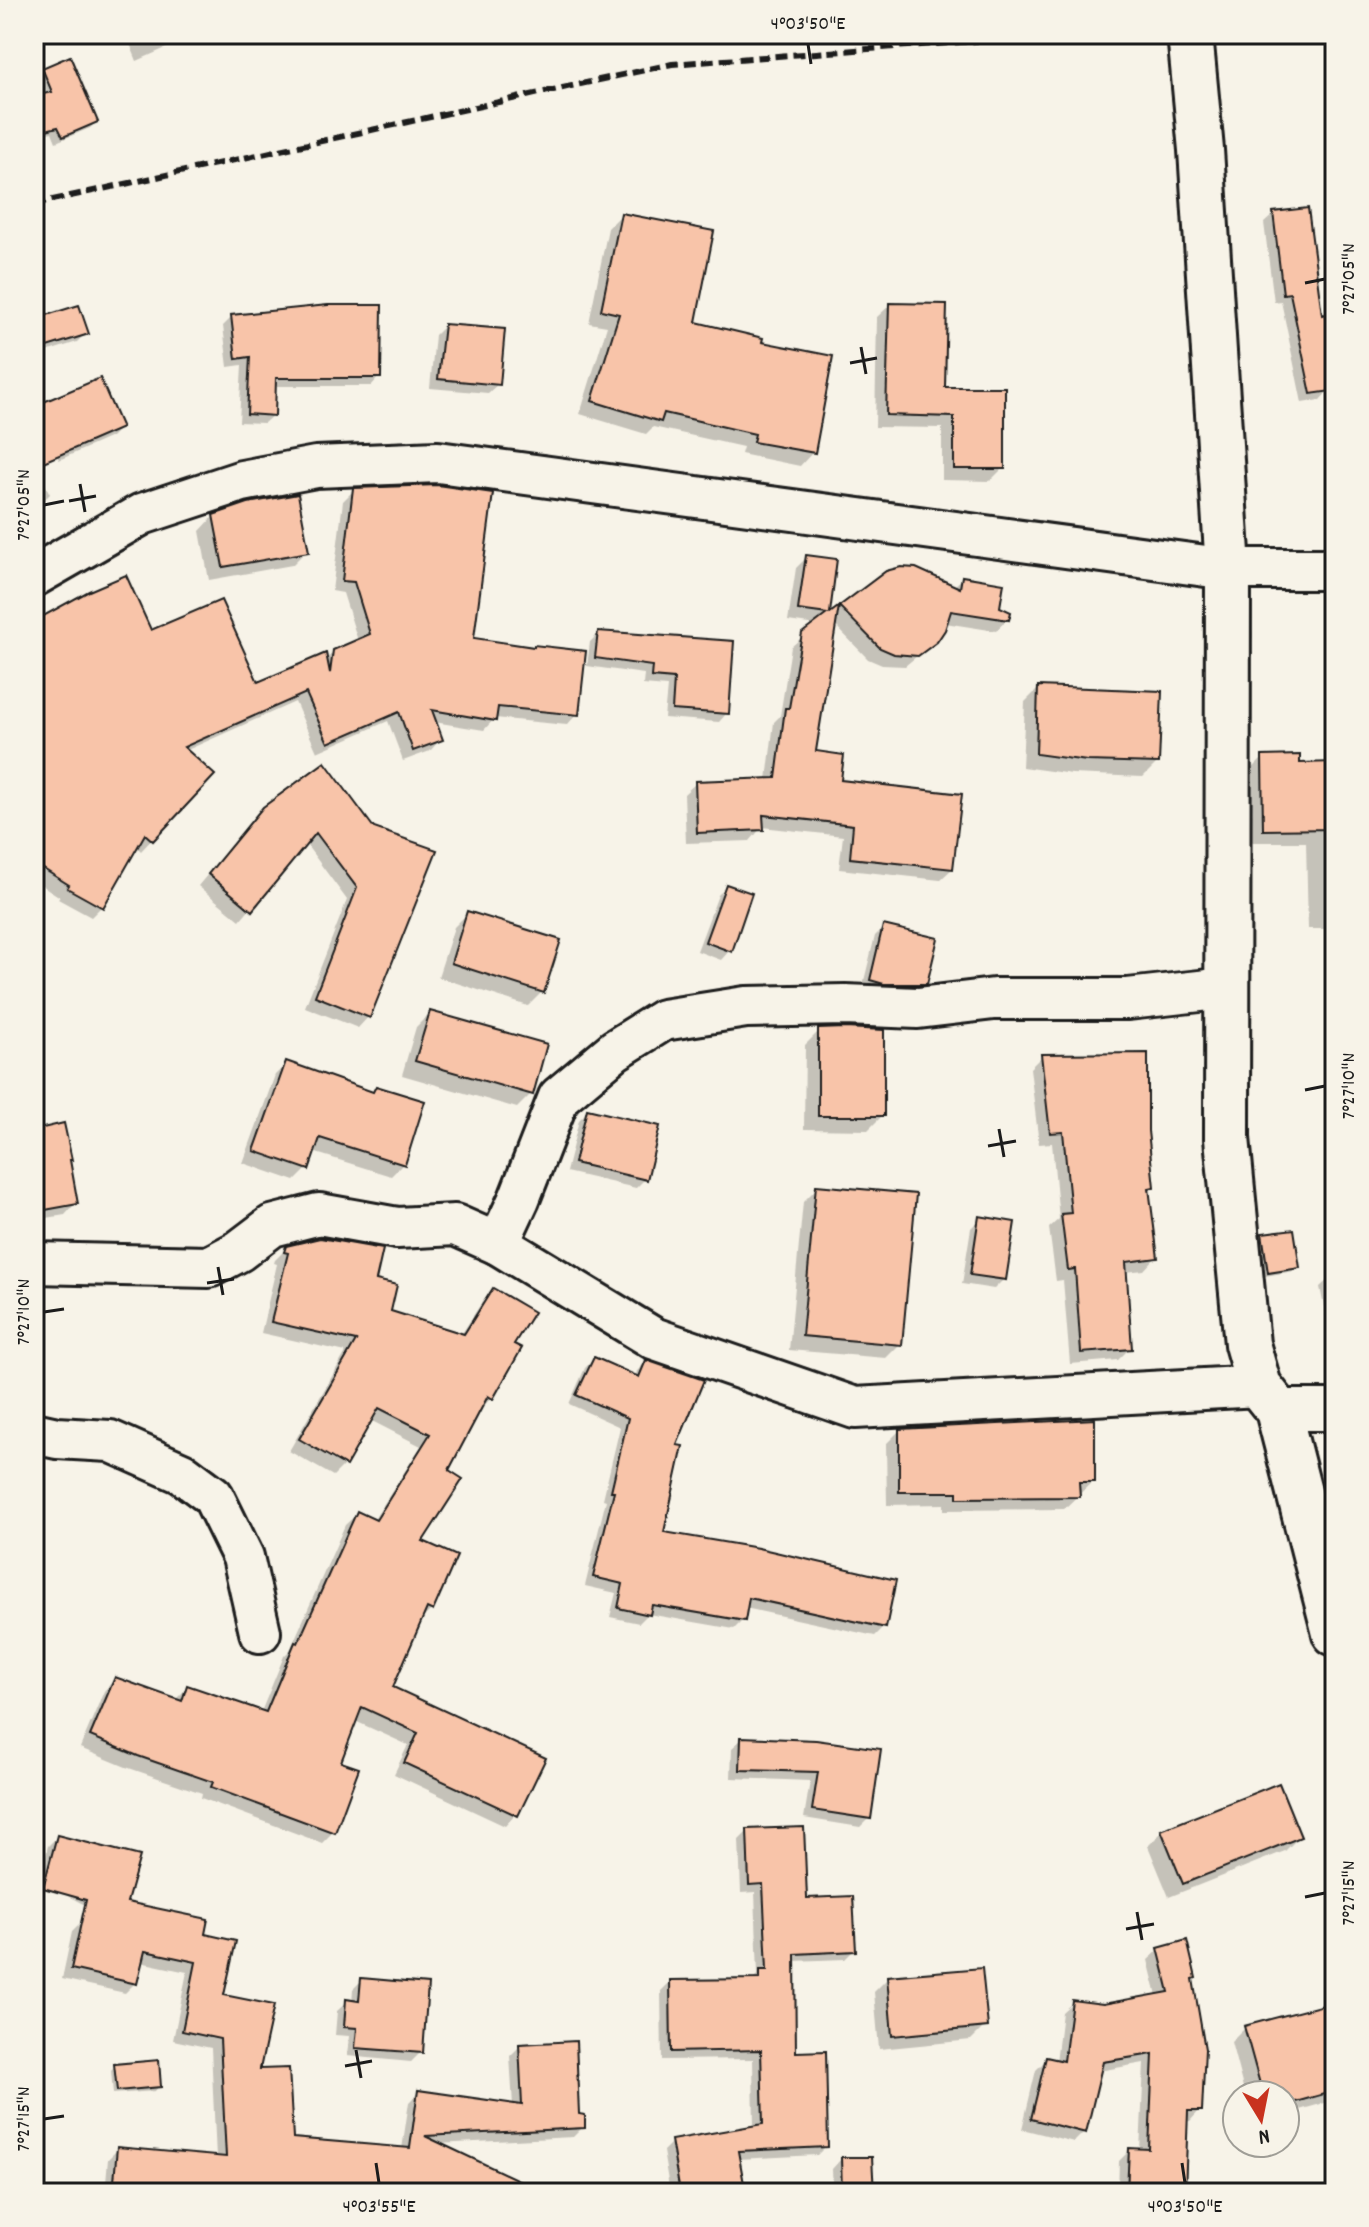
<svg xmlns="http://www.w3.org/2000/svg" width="1369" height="2227" font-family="Dekko,sans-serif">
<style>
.shadow{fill:#0003}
.building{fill:#f8c4a9;stroke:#1c1c1c;stroke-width:2}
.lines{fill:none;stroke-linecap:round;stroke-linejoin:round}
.street-casing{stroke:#1c1c1c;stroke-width:46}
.secondary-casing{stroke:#1c1c1c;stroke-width:50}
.street{stroke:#f7f3e8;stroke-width:40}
.secondary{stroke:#f7f3e8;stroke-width:44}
.rail{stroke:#1c1c1c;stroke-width:6;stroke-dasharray:12 6;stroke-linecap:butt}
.ticks{fill:none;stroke:#1c1c1c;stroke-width:3}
.neatline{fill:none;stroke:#1c1c1c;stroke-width:3}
.ticks-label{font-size:20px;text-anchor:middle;fill:#1c1c1c}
</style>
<rect width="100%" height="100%" fill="#f7f3e8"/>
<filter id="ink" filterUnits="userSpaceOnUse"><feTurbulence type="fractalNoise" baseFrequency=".0125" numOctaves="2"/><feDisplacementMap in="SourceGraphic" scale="16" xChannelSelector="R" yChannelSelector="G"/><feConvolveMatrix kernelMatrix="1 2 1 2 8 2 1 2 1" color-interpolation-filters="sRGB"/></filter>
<g filter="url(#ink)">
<!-- shadow -->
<g class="shadow">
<path d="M126,34H197L137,61Z"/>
<path d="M43,69L96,122L90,128L56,142L52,132L34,136V98L45,95L37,76Z"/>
<path d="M1274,214L1320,317L1333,359L1326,365L1329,390L1320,400L1302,403L1281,301L1274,302L1264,223Z"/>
<path d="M621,215L694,324L760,344L813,452L800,466L741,454L743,447L653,427L646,434L580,414L607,326L589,323L608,228Z"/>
<path d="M890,305L943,389L1003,468L990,481L942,480V428L875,427L877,317Z"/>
<path d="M232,317L379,377L371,386H274L273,415L264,423L239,422L242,365L228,367L223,326Z"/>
<path d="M34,321L86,333L77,342L34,356Z"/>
<path d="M444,326L498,384L488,393L430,388L435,335Z"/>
<path d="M43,410L120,428L111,437L59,460Z"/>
<path d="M34,463L50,494L41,503L34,506Z"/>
<path d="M354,490L472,640L577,714L567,725L495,718L484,730L434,722L440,740L430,751L403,761L388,721L317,752L295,702L185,751L212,775L141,851L136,846L101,907L91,917L58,899L60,897L34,880V623L150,633L257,685L326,660L334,651L358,641L343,593L332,591L343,501Z"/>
<path d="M214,516L306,551L292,565L209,580L200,531Z"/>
<path d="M807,557L835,561L827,617L887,573L953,587L963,578L998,608L1007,619L996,631L945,623L935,641L905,666L882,665L868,659L834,624L813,753L839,782L952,869L940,880L839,869L843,836L762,827L750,841L686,843L684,794L696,783L767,780L774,722L780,716L791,647L816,625L788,621L796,568Z"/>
<path d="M599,633L732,643L727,713L719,722L664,718L667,687L643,685L644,674L587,666L590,642Z"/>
<path d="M1039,688L1157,763L1143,777L1072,774L1022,767L1025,702Z"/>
<path d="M1263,758L1298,765L1335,764V929H1308L1306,842H1251L1250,771Z"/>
<path d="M252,821L373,830L369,1016L358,1028L305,1007L347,900L305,843L240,920L198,886Z"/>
<path d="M727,886L730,950L721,960L697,951L718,895Z"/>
<path d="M468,913L542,992L528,1006L438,977L454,927Z"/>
<path d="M884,927L925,983L916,992L862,989L875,936Z"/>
<path d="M430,1013L531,1094L517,1108L402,1075L416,1027Z"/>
<path d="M819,1031L882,1116L868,1130L804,1129L805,1045Z"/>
<path d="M1042,1056L1146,1131L1152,1187L1147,1191L1156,1257L1144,1270L1125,1272L1130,1348L1118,1360L1070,1364L1063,1280L1056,1281L1049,1228L1059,1219L1052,1143L1039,1144L1030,1068Z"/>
<path d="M287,1063L371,1093L376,1088L403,1164L391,1176L313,1152L307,1169L295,1181L243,1163L275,1075Z"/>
<path d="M34,1107L39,1130L76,1203L65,1215L34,1220Z"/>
<path d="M588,1111L645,1179L636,1188L566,1172L579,1120Z"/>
<path d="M817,1188L900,1344L886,1358L789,1350L803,1202Z"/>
<path d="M980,1219L1004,1279L994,1289L962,1284L971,1228Z"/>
<path d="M1263,1235L1298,1267L1294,1271L1265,1276L1259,1239Z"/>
<path d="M287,1248L374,1281L389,1312L461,1335L482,1302L494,1290L511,1345L519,1349L491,1398L480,1410L446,1471L420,1541L431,1610L419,1622L390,1688L516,1814L505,1826L394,1774L408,1745L355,1721L338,1763L333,1832L322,1843L201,1798L202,1793L126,1767L80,1748L104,1691L115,1679L176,1699L188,1687L261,1712L284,1656L290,1650L345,1525L357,1514L373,1521L421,1446L370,1420L344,1465L333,1476L289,1451L346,1352L261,1333L277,1264L274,1263L275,1260Z"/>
<path d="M1335,1277V1342H1331L1320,1287L1330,1278Z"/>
<path d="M594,1359L635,1378L637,1371L646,1362L674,1446L662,1534L884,1627L875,1636L745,1608L743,1620L734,1629L648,1614L639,1623L610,1617L616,1593L585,1586L606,1500L603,1499L620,1427L569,1404L585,1368Z"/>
<path d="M899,1431L1093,1481L1064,1509L944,1510V1504L887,1505L886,1444Z"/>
<path d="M742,1739L816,1742L869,1818L860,1827L804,1818L810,1781L731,1778L732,1748Z"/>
<path d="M748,1831L805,1900L854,1950L845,1959L793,1961L794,2054L826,2146L817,2155L737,2159L742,2188L738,2193H670L663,2151L672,2142L754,2128L753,2059L662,2060L661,1991L670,1982L752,1981L758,1975L755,1892L741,1893L739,1840Z"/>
<path d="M1162,1832L1299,1837L1285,1851L1169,1897L1148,1846Z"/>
<path d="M57,1837L114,1920L39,1881L48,1846Z"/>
<path d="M82,1922L203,1936L222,1996L291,2139L402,2149L409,2102L419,2092L513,2106L510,2056L520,2046L578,2116L583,2127L573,2137L437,2144L541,2193H105L108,2159L118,2149L216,2158L211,2048L173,2040L187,1972L140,1962L135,1983L125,1993L62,1979L72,1932Z"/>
<path d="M1159,1950L1191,1981L1200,2110L1190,2121H1185L1183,2193H1118L1119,2161L1130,2150L1140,2151L1144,2063L1099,2071L1084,2132L1074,2142L1022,2129L1036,2070L1047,2059L1056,2062L1062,2012L1073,2002L1103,2006L1157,1996L1148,1960Z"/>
<path d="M888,1978L985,2026L971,2040L879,2049L874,1992Z"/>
<path d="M362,1980L421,2052L411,2062L347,2056L349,2036L335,2035L337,2011L347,2002H352L353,1989Z"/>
<path d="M1335,2004V2100L1285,2114V2095H1245L1231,2042L1245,2028Z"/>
<path d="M115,2066L159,2086L155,2091L113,2094L111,2070Z"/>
<path d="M841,2159L872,2193H833L832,2169Z"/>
</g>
<!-- building -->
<g class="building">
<path d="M70,56L98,122L63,137L58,127L34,133V96L52,92L42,68Z"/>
<path d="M1308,208L1322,315L1326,314L1335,359L1328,361L1332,391L1311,394L1290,293L1283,294L1273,212Z"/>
<path d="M621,213L714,231L696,322L763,338L762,342L833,356L815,453L753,442L755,434L664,413L661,422L592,401L619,314L601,310Z"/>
<path d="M889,303L947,304L945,387H1005V469H954V417L886,415Z"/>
<path d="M79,305L89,334L34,351V319Z"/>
<path d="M328,305H382L381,378H276L275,416L247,414L250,357L236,359L231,315Z"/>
<path d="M444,324L505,329L500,385L438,379Z"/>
<path d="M100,378L122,428L34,466V406Z"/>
<path d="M437,485L493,493L474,638L534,647V645L586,651L579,715L498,707L496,721L432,710L443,740L413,751L399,712L328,743L306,693L184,747L215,775L153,841L145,834L103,908L67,888L69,885L34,863V621L89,591L126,575L151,630L221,600L258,682L326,653L330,673L333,650L370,634L354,582L342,581L353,488Z"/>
<path d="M298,494L309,552L223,567L213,515L248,503Z"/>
<path d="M806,555L837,559L830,613L886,571L901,567L916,568L960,588L962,576L1004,583L1000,607L1011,612L1009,620L951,611L945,630L937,642L918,656L894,654L880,648L839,606L816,751L844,755L841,780L962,794L953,869L850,858L853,825L763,815L764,830L697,833L695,781L776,778L785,708H789L802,633L827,614L798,610Z"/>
<path d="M598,631L734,641L729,714L672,710L674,679L651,677L652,666L595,658Z"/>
<path d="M1038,686L1162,691L1159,763L1087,761L1036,754Z"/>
<path d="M1300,755V763L1335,762V829L1263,830L1262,756Z"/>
<path d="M325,762L374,828L437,850L370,1018L315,996L357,888L316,833L252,911L208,874L263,807Z"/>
<path d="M726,884L752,893L732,952L705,942Z"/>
<path d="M467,911L561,940L544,993L451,963Z"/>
<path d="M883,925L938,938L927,984H884L870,980Z"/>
<path d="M430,1011L547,1044L533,1095L415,1061Z"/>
<path d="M845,1028L884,1030V1116H818V1029Z"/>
<path d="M1148,1053V1131L1154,1187L1149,1188L1158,1258L1126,1262L1132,1349L1081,1353L1075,1269L1068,1270L1061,1214L1071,1213L1063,1132L1050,1133L1041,1054Z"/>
<path d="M286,1061L373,1092L376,1086L425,1101L405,1165L320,1138L309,1170L254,1151Z"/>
<path d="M587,1109L660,1126L647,1180L574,1163Z"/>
<path d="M64,1123L72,1160H70L78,1204L34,1212V1130Z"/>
<path d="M816,1185L916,1194L902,1345L802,1336Z"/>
<path d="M979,1216L1015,1222L1006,1280L970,1275Z"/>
<path d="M1294,1229L1300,1268L1268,1273L1262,1233Z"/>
<path d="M320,1238L383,1249L376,1280L397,1285L391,1311L464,1334L493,1288L534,1312L514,1344L522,1348L493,1399L488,1396L449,1470L463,1479L423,1541L457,1556L433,1611L427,1608L393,1687L546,1758L518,1816L404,1763L418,1733L362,1707L341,1762L359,1768L335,1833L211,1787L213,1782L138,1756L90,1736L115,1677L182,1701L187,1685L266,1712L295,1642L298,1643L357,1511L376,1520L430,1434L379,1408L346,1466L299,1439L356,1341L271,1322L288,1253L284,1252L286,1246Z"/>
<path d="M594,1357L639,1377L646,1360L704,1380L677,1445L683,1446L664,1532L758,1548L896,1580L886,1628L749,1598L745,1621L652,1605L650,1615L618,1608L623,1584L593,1577L614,1491H611L628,1418L576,1395Z"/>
<path d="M1095,1419V1482H1079L1080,1497L957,1498V1492H899V1429Z"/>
<path d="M741,1737L816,1740L881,1749L871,1819L812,1810L818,1772L740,1770Z"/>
<path d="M1279,1783L1301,1837L1183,1884L1161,1830Z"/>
<path d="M804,1827L807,1898L853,1896L856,1951L795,1954L796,2052L826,2051L828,2147L738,2151L745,2189L722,2193H680L671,2140L763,2124L761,2050L671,2052L670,1980L760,1979V1970H767L763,1884L749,1885L747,1829Z"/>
<path d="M57,1835L140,1856L127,1902L208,1919L205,1934L236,1941L224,1995L274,2005L260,2069L289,2068L293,2138L410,2148L418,2090L522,2105L519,2044L576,2041L579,2114L585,2115V2128L425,2136L546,2193H315L316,2187L215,2193H113L117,2147L226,2157L220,2039L182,2031L196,1962L145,1951L137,1984L71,1969L86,1900L43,1888Z"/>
<path d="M1187,1940L1196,1978L1193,1979L1205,2049L1202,2111H1188L1185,2193H1127L1129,2148L1149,2149L1153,2054L1103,2062L1086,2133L1031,2119L1046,2057L1064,2061L1072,2000L1103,2004L1169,1992L1158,1948Z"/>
<path d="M982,1968L988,2027L892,2036L887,1976Z"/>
<path d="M361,1978L428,1984L423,2053L355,2048L357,2028L344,2027L346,1999L359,2001Z"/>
<path d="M1335,2002V2091L1285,2105V2095H1263L1244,2026Z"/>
<path d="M159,2060L161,2087L117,2091L114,2064Z"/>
<path d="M841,2157H872L874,2193H842Z"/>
</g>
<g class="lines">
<!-- street casing -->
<g class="street-casing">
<g id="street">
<path d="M34,576L142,514L242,481L316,467L438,462L1228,569H1335"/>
<path d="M498,1244L653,1338L855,1408L1259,1386"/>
<path d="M34,1263L209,1267L239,1251L272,1226L319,1214L397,1228L455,1225L498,1244L519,1199L559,1097L615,1050L663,1020L746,1007L845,1005L918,1008L994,999H1128L1227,988"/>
<path d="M1278,1410H1335"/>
<path d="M34,1433L57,1438L110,1441L182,1473L213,1496L243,1557L260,1632"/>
</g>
</g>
<!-- secondary casing -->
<g class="secondary-casing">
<path id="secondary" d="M1190,34L1201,150L1228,569L1227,1138L1247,1344L1259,1386L1278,1410L1335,1633"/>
</g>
<!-- street -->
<use href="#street" class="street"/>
<!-- secondary -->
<use href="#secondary" class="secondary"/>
<!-- rail -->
<path class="rail" d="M34,204L672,64L1066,34"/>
</g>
</g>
<!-- ticks -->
<path class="ticks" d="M808,44L811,64M1305,283L1325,279M861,347L866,374M850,363L877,358M80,484L85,512M69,501L96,496M44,505L64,501M1305,1090L1325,1086M999,1129L1004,1157M988,1146L1016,1141M218,1267L223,1295M207,1283L234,1279M44,1312L64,1309M1305,1897L1325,1893M1137,1912L1142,1940M1126,1929L1154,1924M356,2050L361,2078M345,2066L372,2061M44,2119L64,2116M376,2163L379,2183M1182,2163L1185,2183"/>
<!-- margin -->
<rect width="1369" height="2227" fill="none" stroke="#f7f3e8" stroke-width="88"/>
<!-- north arrow -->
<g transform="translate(1261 2119) rotate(170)"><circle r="38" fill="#f7f3e8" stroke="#9f9d96" stroke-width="2"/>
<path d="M0-6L14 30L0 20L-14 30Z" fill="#c8321e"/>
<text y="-12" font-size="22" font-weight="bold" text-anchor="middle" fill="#1c1c1c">N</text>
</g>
<rect x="44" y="44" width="1281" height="2139" class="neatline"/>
<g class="ticks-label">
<text x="808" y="29">4°03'50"E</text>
<text transform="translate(1347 279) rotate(-90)" y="7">7°27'05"N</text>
<text transform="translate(22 505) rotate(-90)" y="7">7°27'05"N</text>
<text transform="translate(1347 1086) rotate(-90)" y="7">7°27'10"N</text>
<text transform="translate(22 1312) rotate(-90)" y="7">7°27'10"N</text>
<text transform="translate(1347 1893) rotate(-90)" y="7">7°27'15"N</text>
<text transform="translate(22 2119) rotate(-90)" y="7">7°27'15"N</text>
<text x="379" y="2212">4°03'55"E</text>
<text x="1185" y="2212">4°03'50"E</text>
</g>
</svg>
